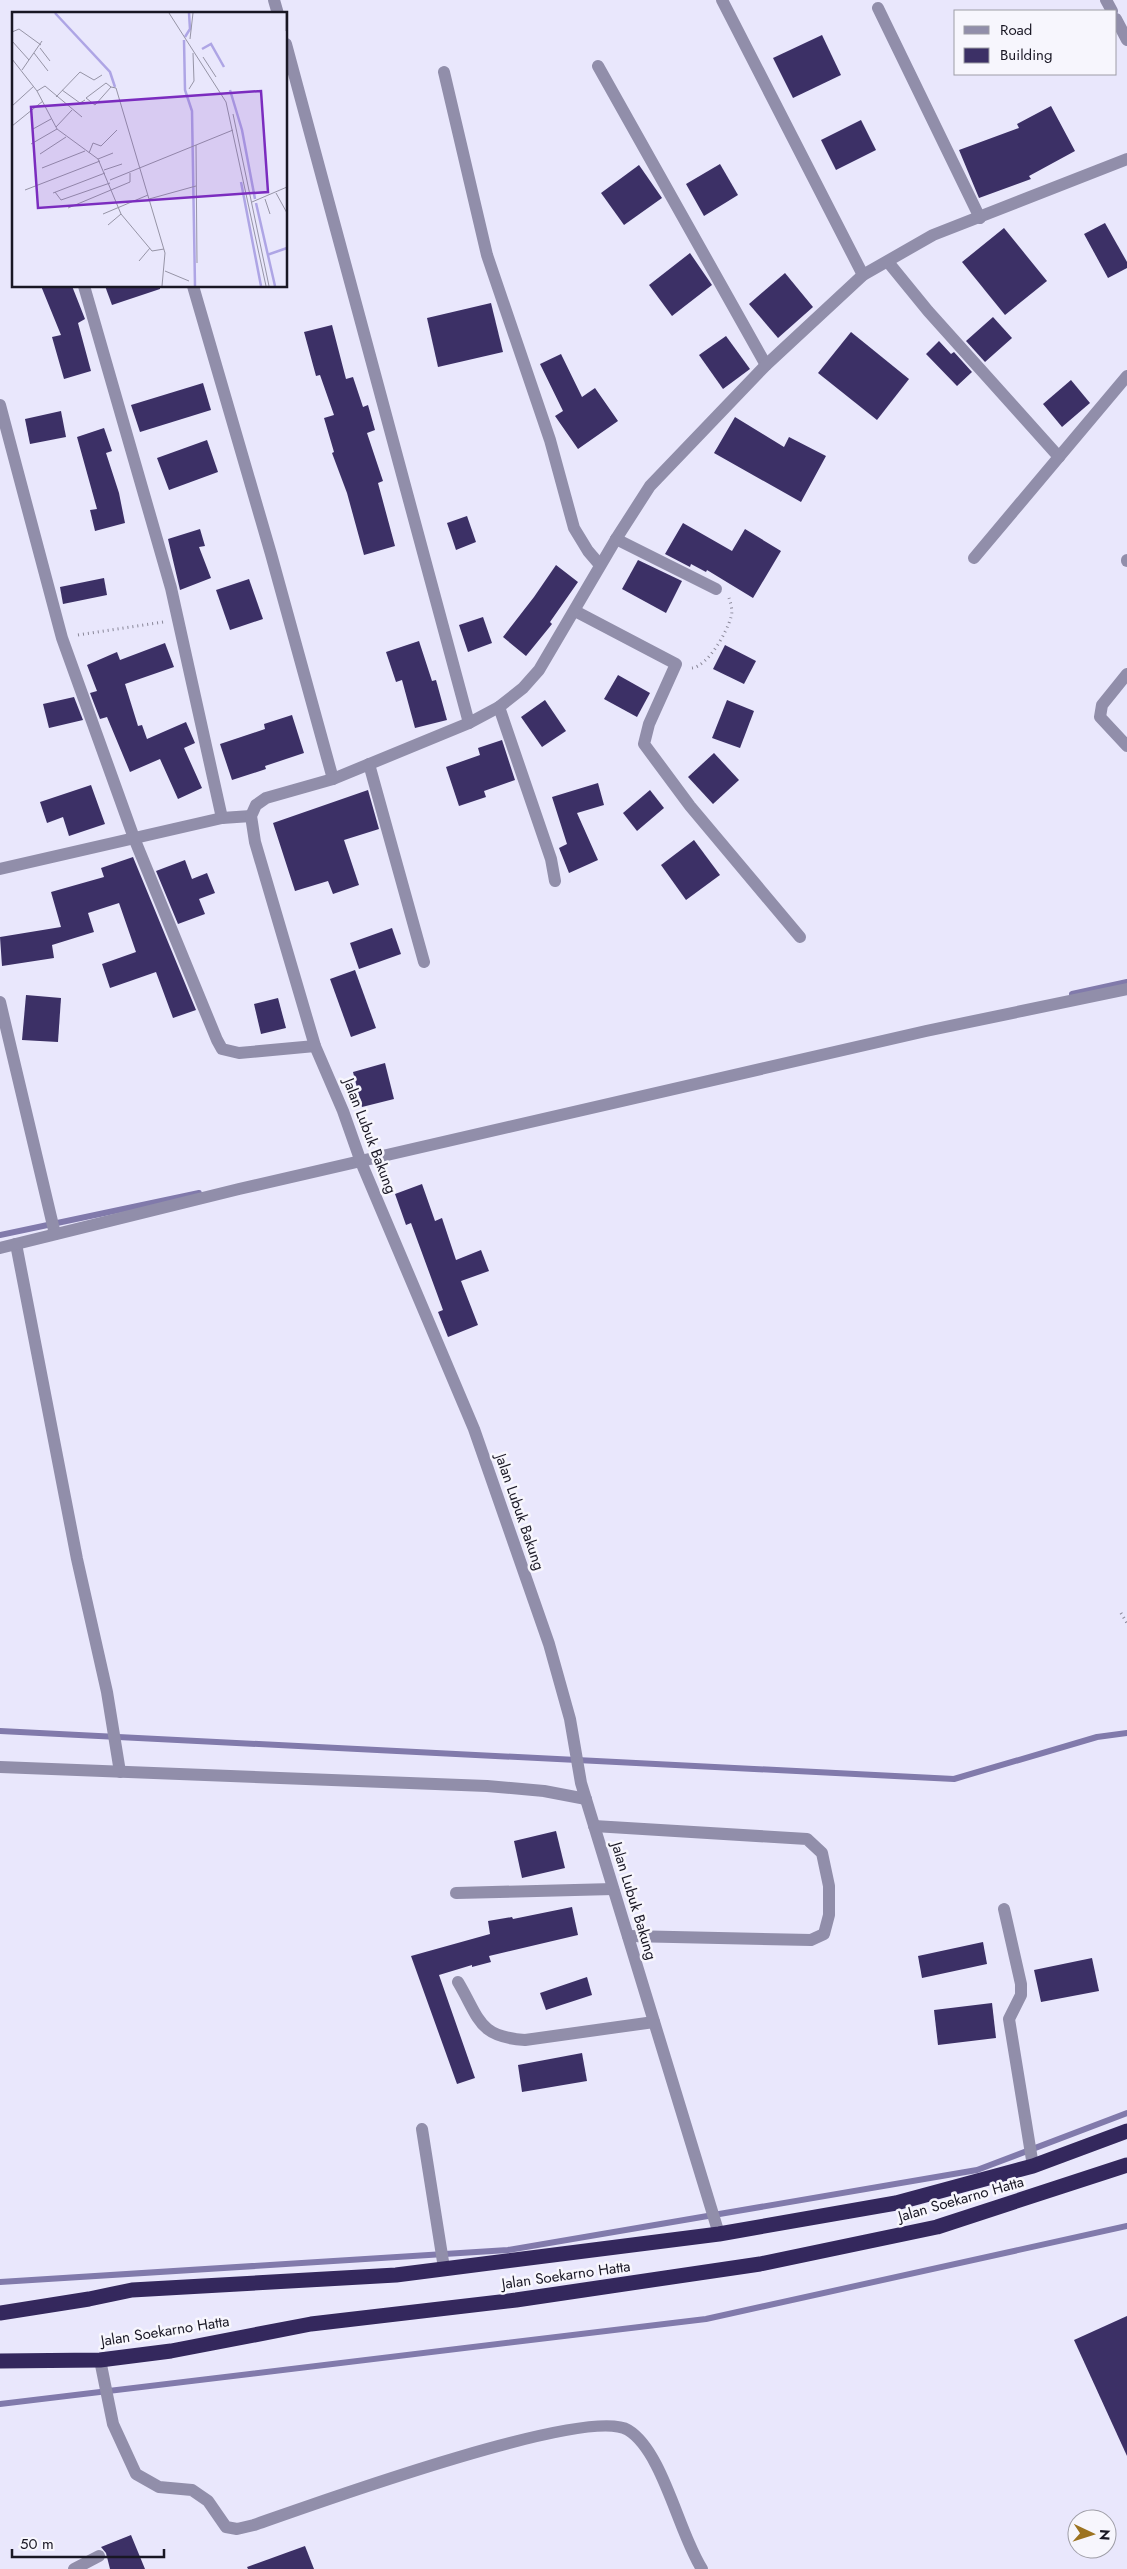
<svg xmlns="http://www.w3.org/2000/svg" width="1127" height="2569" font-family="Jost,sans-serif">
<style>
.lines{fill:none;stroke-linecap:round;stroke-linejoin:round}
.stream{stroke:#817aab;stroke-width:6}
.building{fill:#3c3066}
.path{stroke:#8a8899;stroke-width:3;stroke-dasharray:1 4;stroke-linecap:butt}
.minor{stroke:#918eaa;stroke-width:12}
.highway{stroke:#34285d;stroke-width:15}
.labels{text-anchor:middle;stroke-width:5;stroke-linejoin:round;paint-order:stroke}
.street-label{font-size:15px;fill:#191724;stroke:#f7f6fd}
.inset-river{fill:none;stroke:#aea5e5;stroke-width:2.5}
.inset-road{fill:none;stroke:#9694a6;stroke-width:1}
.view{fill:#7b2cbf;fill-opacity:0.15;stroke:#7b2cbf;stroke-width:2.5}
.inset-edge{fill:none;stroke:#191724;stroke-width:2.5}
</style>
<rect width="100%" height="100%" fill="#e9e7fc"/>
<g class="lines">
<!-- stream -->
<g class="stream">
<path d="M1072,994L1127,982"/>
<path d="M0,1235L199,1193"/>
<path d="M0,1731L954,1779L1097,1737L1127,1733"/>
<path d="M0,2282L508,2250L977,2170L1127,2113"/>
<path d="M0,2404L706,2319L1127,2226"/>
</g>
</g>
<!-- building -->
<g class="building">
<path d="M822,35L841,75L793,98L773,58Z"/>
<path d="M1051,106L1075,151L1029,176L1031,179L979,198L959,150L1019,128L1017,124Z"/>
<path d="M861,120L876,150L836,170L821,140Z"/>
<path d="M720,164L738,195L704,216L686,184Z"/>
<path d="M639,165L662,198L624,225L601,193Z"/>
<path d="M1105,223L1127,262V268L1108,278L1084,234Z"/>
<path d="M1004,228L1047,281L1005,315L962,262Z"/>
<path d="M690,253L712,285L672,316L649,285Z"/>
<path d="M785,273L813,307L778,338L749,304Z"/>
<path d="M41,286H72L85,319L78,323L91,371L64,379L52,337L61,335Z"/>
<path d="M105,286H160V289L112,305Z"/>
<path d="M491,303L503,352L438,367L427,318Z"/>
<path d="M993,317L1012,338L985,362L966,341Z"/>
<path d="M332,325L346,379L353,377L363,407L368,405L375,430L367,433L383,481L378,483L395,546L364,555L347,493L332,453L334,452L324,418L334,415L320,375L316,376L304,332Z"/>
<path d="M851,332L909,379L877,420L818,373Z"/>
<path d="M726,336L750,369L723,389L699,355Z"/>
<path d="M939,341L951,354L954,352L972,372L957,386L926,354Z"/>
<path d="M561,354L582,397L595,388L618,421L578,449L555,416L563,411L540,364Z"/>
<path d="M1071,380L1090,403L1062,427L1043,404Z"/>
<path d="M203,383L211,410L140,432L131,405Z"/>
<path d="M61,411L66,437L30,444L25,419Z"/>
<path d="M735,417L784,447L789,437L826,456L801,502L714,453Z"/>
<path d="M104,428L112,451L106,453L119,493L125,523L95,531L90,510L97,509L77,437Z"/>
<path d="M207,440L218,472L169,490L157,458Z"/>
<path d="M467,516L476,542L456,550L447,523Z"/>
<path d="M683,523L732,551L745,529L781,551L753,598L707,570L706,572L691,564L690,567L665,554Z"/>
<path d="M200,529L205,546L199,547L211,578L180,590L168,539Z"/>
<path d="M638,560L682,581L666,613L622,589Z"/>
<path d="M556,565L578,582L550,622L552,624L526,656L503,637L534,597Z"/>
<path d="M104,578L107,595L63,604L60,587Z"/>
<path d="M249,579L263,619L230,630L216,590Z"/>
<path d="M483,617L492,643L468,652L459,625Z"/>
<path d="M419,641L432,681L436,680L447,720L415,728L402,680L396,682L386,652Z"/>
<path d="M165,643L174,667L125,684L138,726L142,725L147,739L186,722L195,743L184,748L202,788L178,799L160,759L130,772L107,717L100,719L90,693L97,691L87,665L117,652L120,660Z"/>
<path d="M725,645L756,661L744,684L713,669Z"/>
<path d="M618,675L650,693L637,717L604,699Z"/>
<path d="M74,697L83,720L49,728L43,704Z"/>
<path d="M545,700L566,731L542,747L521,717Z"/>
<path d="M727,700L754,711L740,748L712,738Z"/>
<path d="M292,715L304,753L265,766L266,769L232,780L220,744L265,729L264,724Z"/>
<path d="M502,740L515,780L484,791L486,797L459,806L446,767L480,755L478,748Z"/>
<path d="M714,753L739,780L713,804L688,777Z"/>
<path d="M598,783L604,805L577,813L598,860L569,873L559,848L567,844L552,797Z"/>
<path d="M91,785L105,824L69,836L63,817L47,823L40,802Z"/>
<path d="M368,790L379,829L344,840L359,885L333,894L328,881L295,891L273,823Z"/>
<path d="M650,790L664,808L637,831L623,813Z"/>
<path d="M694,840L720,875L686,900L661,865Z"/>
<path d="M133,857L196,1010L173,1018L156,972L110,988L102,964L136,952L119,903L88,913L94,932L52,945L54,958L2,966L0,937L61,927L51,892L104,877L101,868Z"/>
<path d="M185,860L192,879L207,873L215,893L199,899L205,914L178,924L156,871Z"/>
<path d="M392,928L401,954L359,969L350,943Z"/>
<path d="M355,970L376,1028L351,1037L330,979Z"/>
<path d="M26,995L61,998L58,1042L22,1040Z"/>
<path d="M278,998L286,1028L261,1034L254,1004Z"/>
<path d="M385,1063L394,1099L362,1107L353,1072Z"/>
<path d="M422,1184L435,1221L442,1218L456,1260L481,1250L489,1271L461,1281L478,1325L448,1337L438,1312L443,1310L411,1223L406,1225L395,1194Z"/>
<path d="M556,1831L565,1868L522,1878L514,1841Z"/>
<path d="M572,1907L578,1935L489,1956L491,1962L472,1967V1965L439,1975L475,2078L457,2084L411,1956L490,1934L488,1921L512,1917L513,1919Z"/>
<path d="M983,1942L987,1964L922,1978L918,1956Z"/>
<path d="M1092,1958L1099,1991L1041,2002L1034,1970Z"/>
<path d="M587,1977L592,1995L546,2010L540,1993Z"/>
<path d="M992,2003L996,2038L938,2045L934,2010Z"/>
<path d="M582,2053L587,2081L522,2092L518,2065Z"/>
<path d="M1127,2316V2456L1074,2340Z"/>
<path d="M131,2535L145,2569H110L106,2553L101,2547Z"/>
<path d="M305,2546L314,2569H248L247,2567Z"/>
</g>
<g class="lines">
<!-- path -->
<g class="path">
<path d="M78,635L163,622"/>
<path d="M692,668C708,666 727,632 731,617C733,611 731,604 729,598"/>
<path d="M1121,1613L1127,1623"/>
</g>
<!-- minor -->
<g class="minor">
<path d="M274,0L278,14"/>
<path d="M722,0L863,275"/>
<path d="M1106,0L1112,11"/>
<path d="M878,8L980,218"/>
<path d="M1116,19L1127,40"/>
<path d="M286,44L469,723"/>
<path d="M598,66L766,365"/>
<path d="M444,72L487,255L550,440L574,528L588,551L600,565"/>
<path d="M888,262L928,311L1059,457"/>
<path d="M84,286L171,588L222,818"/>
<path d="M193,286L271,554L333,779"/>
<path d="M0,405L62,638L134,838L217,1040L222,1049L239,1053L315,1046"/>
<path d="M616,539L716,589"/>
<path d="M974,558L1127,376"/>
<path d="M1127,560V561"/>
<path d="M575,611L676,664L649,724L644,744L690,806L800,937"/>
<path d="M1127,674L1102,705L1100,717L1127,746"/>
<path d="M499,707L551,859L555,881"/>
<path d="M369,764L424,962"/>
<path d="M0,869L222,818L251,816"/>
<path d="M0,1002L55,1234"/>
<path d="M16,1244L77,1559L107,1692L120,1772"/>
<path d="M0,1248L239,1189L926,1031L1127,989"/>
<path d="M0,1767L487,1786L544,1791L586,1799"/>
<path d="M594,1826L807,1839L822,1853L829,1886V1915L824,1934L811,1940L628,1936"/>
<path d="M456,1893L613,1889"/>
<path d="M1004,1909L1021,1984V1995L1009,2019L1033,2166"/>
<path d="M458,1982C480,2019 478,2037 525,2040L654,2022"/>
<path d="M422,2129L444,2268"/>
<path d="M719,2234L581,1783L570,1719L549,1644L474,1429L361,1162L343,1111L315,1046L255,842L251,816L256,805L266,798L333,779L469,723L499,707L523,688L539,670L616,539L650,486L766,365L863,275L933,235L1127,159"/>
<path d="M100,2360L113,2424L136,2474L159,2487L192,2490L208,2501L226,2527L237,2529L254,2525C311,2505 587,2405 628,2430C663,2451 679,2534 702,2569"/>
<path d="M74,2569L99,2556"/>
</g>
<!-- highway -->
<g class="highway">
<path d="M0,2313L89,2299L132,2290L396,2275L719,2234L896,2203L1033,2166L1127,2131"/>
<path d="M0,2361L100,2360L171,2351L311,2324L516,2300L760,2264L937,2227L1127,2165"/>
</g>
</g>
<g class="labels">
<!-- street labels -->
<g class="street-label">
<text transform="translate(370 1136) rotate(69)" y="5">Jalan Lubuk Bakung</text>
<text transform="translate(520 1512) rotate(71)" y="5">Jalan Lubuk Bakung</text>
<text transform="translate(634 1901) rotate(73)" y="5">Jalan Lubuk Bakung</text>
<text transform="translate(961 2199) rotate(-16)" y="5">Jalan Soekarno Hatta</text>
<text transform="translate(566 2275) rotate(-8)" y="5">Jalan Soekarno Hatta</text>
<text transform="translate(165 2331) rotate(-9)" y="5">Jalan Soekarno Hatta</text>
</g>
</g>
<!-- overview -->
<g transform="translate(12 12)">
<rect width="275" height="275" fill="#e9e7fc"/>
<path class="inset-river" d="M43,1L98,60L103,75M173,25L178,17L177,1M172,28L173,78L180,99L183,274M190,37L199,32L212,55M218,78L230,118L243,187M229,170L249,274M244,191L263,274M255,243L275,236"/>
<path class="inset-road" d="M157,1L214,90L254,274M274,1V19M0,20L7,17L29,33M178,27L181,1M0,29L17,48M28,36L38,49M22,41L36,59M191,45L204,65M0,47L25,79L45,117L86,147L109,202L140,239L152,237M10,58L30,29M99,75L94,71L74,86L83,93L99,75L104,76L153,241L150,274M177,77L182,69L181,41M50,78L68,91L73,88M25,79L33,74L70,105M44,85L68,60L82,68L90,63M0,94L22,74M221,102L257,274M0,114L31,89M44,115L60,98M21,117L39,107M19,132L45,117M184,133L185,251M77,141L81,131L89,134L105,118M28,142L54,125M86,147L101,141M30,156L73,139M92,158L110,152M98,168L221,118M13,178L88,149M43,180L49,188L98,171M41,181L93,161M264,181L275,201M137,187L184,174M253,187L258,202M240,190L275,175M56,196L118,170V161M91,202L136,183M96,213L109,202M127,249L138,236M153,259L177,269"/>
<path class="view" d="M249,79L256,180L26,196L19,95Z"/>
<rect width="275" height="275" class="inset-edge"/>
</g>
<!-- legend -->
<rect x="954" y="10" width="162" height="65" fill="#f7f6fd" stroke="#9e9da6"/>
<rect x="964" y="26" width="25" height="8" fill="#918eaa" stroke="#9e9da6"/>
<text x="1000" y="35" font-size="15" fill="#191724">Road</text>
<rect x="964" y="48" width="25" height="15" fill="#3c3066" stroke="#9e9da6"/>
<text x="1000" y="60" font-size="15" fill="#191724">Building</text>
<!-- north arrow -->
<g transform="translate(1092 2534) rotate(94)"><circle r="24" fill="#f7f6fd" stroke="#9e9da6"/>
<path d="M0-4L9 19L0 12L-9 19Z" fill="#9c7321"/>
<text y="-8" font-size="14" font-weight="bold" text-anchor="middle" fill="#191724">N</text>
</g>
<!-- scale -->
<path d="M12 2549v8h152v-8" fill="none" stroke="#191724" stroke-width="2.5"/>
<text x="20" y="2549" font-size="15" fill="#191724" stroke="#f7f6fd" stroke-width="4" paint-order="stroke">50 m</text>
</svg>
